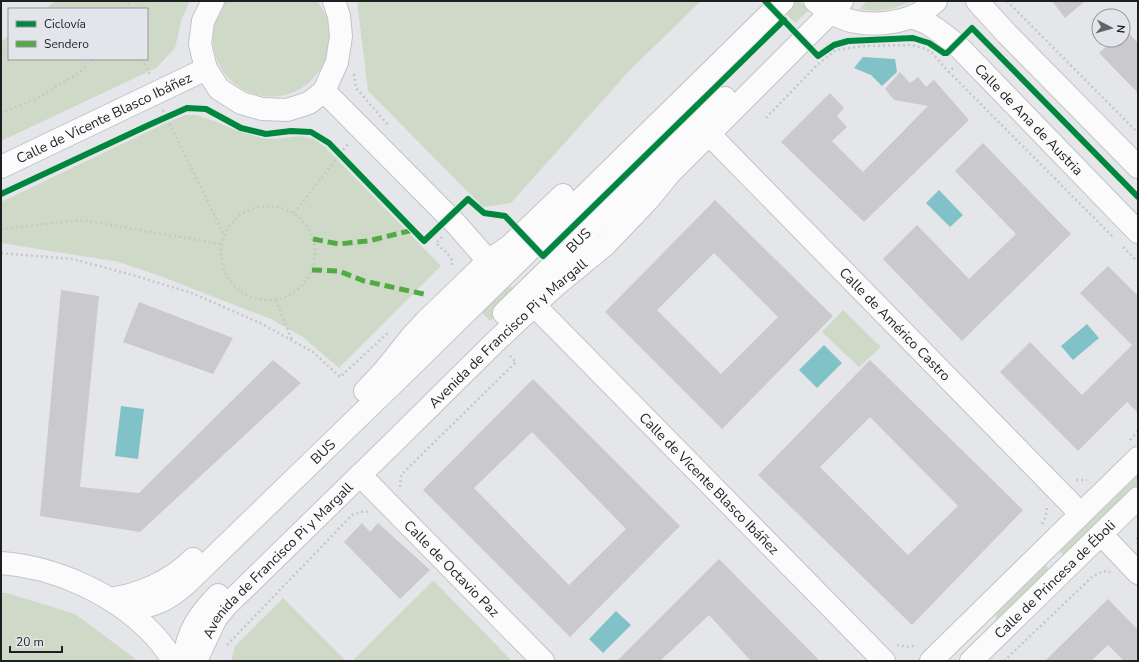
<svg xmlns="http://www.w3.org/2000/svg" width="1139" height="662" font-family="'Nunito Sans',sans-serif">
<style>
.green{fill:#cfd9c7}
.water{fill:#81c2c8}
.building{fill:#cacacd;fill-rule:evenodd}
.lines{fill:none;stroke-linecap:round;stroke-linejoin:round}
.minor-casing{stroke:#c2c3c6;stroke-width:24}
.path{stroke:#c7c7c7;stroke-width:2.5;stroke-dasharray:2 3;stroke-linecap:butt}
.minor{stroke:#fbfbfc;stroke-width:22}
.quiet{stroke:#52aa43;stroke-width:5;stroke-dasharray:10 5;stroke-linecap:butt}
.cycleway-casing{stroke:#e4e5eb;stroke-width:8}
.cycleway{stroke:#00873e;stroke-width:6}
.labels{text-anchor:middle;stroke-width:3.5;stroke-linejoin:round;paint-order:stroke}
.street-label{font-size:14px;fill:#1e1f21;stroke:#e4e5eb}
</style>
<rect width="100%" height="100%" fill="#e5e6ea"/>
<!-- green -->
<g class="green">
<path d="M55,1H190L182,18L175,48L156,68L1,141V42L9,36V59H147V9H45Z"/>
<path d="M225,1H317C326,12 329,23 330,37C331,50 326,61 319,71C290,114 225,100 214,50C211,35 214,12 225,1Z"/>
<path d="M357,1H701L629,71L511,203L483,207L368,91Z"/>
<path d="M789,1H799L809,10L795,23L782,9Z"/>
<path d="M867,1H913L892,9L874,11L859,9Z"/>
<path d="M185,115H197L217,122L232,129L261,138L273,139L300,136L314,139L325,147L441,266L339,368L303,337L271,319L160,276L119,262L1,243V202L164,124Z"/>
<path d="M503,283C509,287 515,289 523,290L490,321L477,307Z"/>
<path d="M843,310L881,347L859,367L822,332Z"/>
<path d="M1138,475V487L1066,558L1060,551Z"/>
<path d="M1046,565L1050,571L996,625V614Z"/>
<path d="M433,580L512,661H352L433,581Z"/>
<path d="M1,593H7L75,614L133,657L136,661H1Z"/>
<path d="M283,598L346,661H231L235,646Z"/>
</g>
<!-- water -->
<g class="water">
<path d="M863,57L895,59L897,72L882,86L871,75L854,68Z"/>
<path d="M939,190L963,215L950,227L926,203Z"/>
<path d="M1087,324L1099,338L1073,360L1061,346Z"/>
<path d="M824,345L842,363L817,388L799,370Z"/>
<path d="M121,406L144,409L138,459L115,456Z"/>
<path d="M616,611L631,625L603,653L589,639Z"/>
</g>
<!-- building -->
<g class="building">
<path d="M1052,1H1085L1065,18Z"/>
<path d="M1123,27L1138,43V93L1099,53L1113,40H1123Z"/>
<path d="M900,72L910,83L918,77L926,87L934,80L969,120L864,222L781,142L830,93L844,108L837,116L847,127L832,141L863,172L928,106L894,100L885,89Z"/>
<path d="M983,143L1071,234L962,341L883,259L917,225L969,279L1016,234L955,171Z"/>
<path d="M715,200L833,316L722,429L605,312ZM714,253L778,317L721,374L657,310Z"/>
<path d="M1108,266L1138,296V413L1127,402L1078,451L1000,372L1030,342L1082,395L1132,345L1080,293Z"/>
<path d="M61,290L99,296L80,487L139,493L273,360L301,383L140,532L40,516Z"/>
<path d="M139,302L233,338L213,374L123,342Z"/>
<path d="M870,360L1023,510L912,625L758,475ZM870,417L958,506L908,555L820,467Z"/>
<path d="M533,379L680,526L570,637L423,490ZM532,432L626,529L569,585L474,488Z"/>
<path d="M362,523L370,532L378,523L430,570L400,599L344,542Z"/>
<path d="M719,559L820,661H751L709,615L660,661H617Z"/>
<path d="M1108,599L1138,630V661H1124L1108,645L1091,661H1045Z"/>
</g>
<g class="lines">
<!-- minor casing -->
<g class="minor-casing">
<g id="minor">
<path d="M213,1L203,21L200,44L206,69L219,89L241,103L262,109L287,110L309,103L324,91L337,62L341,36L339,16L334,1"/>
<path d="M815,1C820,5 825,9 830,12C861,31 911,26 936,1"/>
<path d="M977,1L1007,34L1138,167"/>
<path id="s1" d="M912,17L927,23L939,31L956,44L1138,232"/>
<path d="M324,91L456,224L498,272"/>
<path id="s2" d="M709,134L1081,514"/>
<path id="s3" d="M1,167L206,69"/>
<path id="s4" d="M534,305L884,661"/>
<path id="s5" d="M504,313L693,128L725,98"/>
<path d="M365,391L384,371L412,336L426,321L488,261L511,245L563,195"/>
<path id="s6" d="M360,475L543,661"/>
<path d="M1101,534L1138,573"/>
<path d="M1,563C55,567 113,593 151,632C160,641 167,651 174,661"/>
<path d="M109,599C140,595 171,581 193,559"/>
<path id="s7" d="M125,609C152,608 166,601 186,584L408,369L783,1"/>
<path d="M183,661C188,631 197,617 218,595"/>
<path id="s8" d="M197,661L199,654L216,618L226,606L397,439L495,342L555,286L605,245L648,200L670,173L842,1"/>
<path d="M931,661L1138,458"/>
<path id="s9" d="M971,661L1138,498"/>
</g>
</g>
<!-- path -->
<g class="path">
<path d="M1007,1L1138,133"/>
<path d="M126,9L130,1"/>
<path d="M142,59L150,75"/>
<path d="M953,68L949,72L1113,237"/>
<path d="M354,74L356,88L389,126"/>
<path d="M163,110L224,235"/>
<path d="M1,113L36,99L79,73L93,59"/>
<path d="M766,118L816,66L836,50L863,46L911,45L923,48L931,52L949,72"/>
<circle cx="268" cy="253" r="47"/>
<path d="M294,213L340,154L348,144"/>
<path d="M1,229L81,220L221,244"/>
<path d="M442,237L436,243L448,254L452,260V268"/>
<path d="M1123,247L1138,262"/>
<path d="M1,253L73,259L132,275L192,293L262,324L313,352L340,377L389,332"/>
<path d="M276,300L292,340"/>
<path d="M1130,440L1138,431"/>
<path d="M1076,480H1087"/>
<path d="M400,487L401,475L516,362L509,355"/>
<path d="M1042,524L1046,516L1047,507"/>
<path d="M1138,544L1137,539L1138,531"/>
<path d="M227,645L352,515L364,511L368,512"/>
<path d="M897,645L907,647L917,645"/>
<path d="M1004,661L1092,577L1103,571L1110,572"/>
</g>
<!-- minor -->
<use href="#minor" class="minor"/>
<!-- quiet -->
<g class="quiet">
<path d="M313,239L339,244L368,241L413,230"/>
<path d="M312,270L339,271L364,281L428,295"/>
</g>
<!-- cycleway casing -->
<g class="cycleway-casing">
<g id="cycleway">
<path d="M765,1L818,56L834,45L848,41L913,38L929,43L944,53H947L972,28L1138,197"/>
<path d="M1,194L151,124L187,108L206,109L241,128L266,134L291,131L311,132L329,143L424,241L468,199L484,213L505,216L543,256L784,20"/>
</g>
</g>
<!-- cycleway -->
<use href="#cycleway" class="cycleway"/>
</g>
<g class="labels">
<!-- street labels -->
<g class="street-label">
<text dy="5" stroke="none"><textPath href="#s3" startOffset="114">Calle de Vicente Blasco Ibáñez</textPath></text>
<text dy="5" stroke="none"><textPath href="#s1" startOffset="157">Calle de Ana de Austria</textPath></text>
<text dy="5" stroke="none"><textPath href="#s5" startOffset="104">BUS</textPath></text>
<text dy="5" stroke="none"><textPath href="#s2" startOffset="266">Calle de Américo Castro</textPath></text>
<text dy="5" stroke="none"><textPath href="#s8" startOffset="455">Avenida de Francisco Pi y Margall</textPath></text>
<text dy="5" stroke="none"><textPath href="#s7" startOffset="258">BUS</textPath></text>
<text dy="5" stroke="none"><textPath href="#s4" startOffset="250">Calle de Vicente Blasco Ibáñez</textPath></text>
<text dy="5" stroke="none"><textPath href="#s8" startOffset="131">Avenida de Francisco Pi y Margall</textPath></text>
<text dy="5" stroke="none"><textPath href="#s6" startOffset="131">Calle de Octavio Paz</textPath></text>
<text dy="5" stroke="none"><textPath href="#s9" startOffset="117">Calle de Princesa de Éboli</textPath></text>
</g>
</g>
<!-- border -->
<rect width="1139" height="662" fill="none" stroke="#1e1f21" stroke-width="4"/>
<!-- legend -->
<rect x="8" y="8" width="140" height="52" fill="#e4e5eb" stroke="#95969a"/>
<rect x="16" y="21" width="20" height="6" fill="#00873e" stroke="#95969a"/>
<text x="44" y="28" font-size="12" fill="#1e1f21">Ciclovía</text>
<rect x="16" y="41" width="20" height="6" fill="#52aa43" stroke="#95969a"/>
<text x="44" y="48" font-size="12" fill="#1e1f21">Sendero</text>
<!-- north arrow -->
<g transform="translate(1111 28) rotate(96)"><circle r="19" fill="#e4e5eb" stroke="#95969a"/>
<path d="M0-3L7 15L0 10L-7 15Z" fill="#646567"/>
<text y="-6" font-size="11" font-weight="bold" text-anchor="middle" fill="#1e1f21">N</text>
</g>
<!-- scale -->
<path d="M10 646v6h52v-6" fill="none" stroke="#1e1f21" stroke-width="2"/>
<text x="16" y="646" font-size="12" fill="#1e1f21" stroke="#e4e5eb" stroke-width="3" paint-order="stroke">20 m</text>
</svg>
